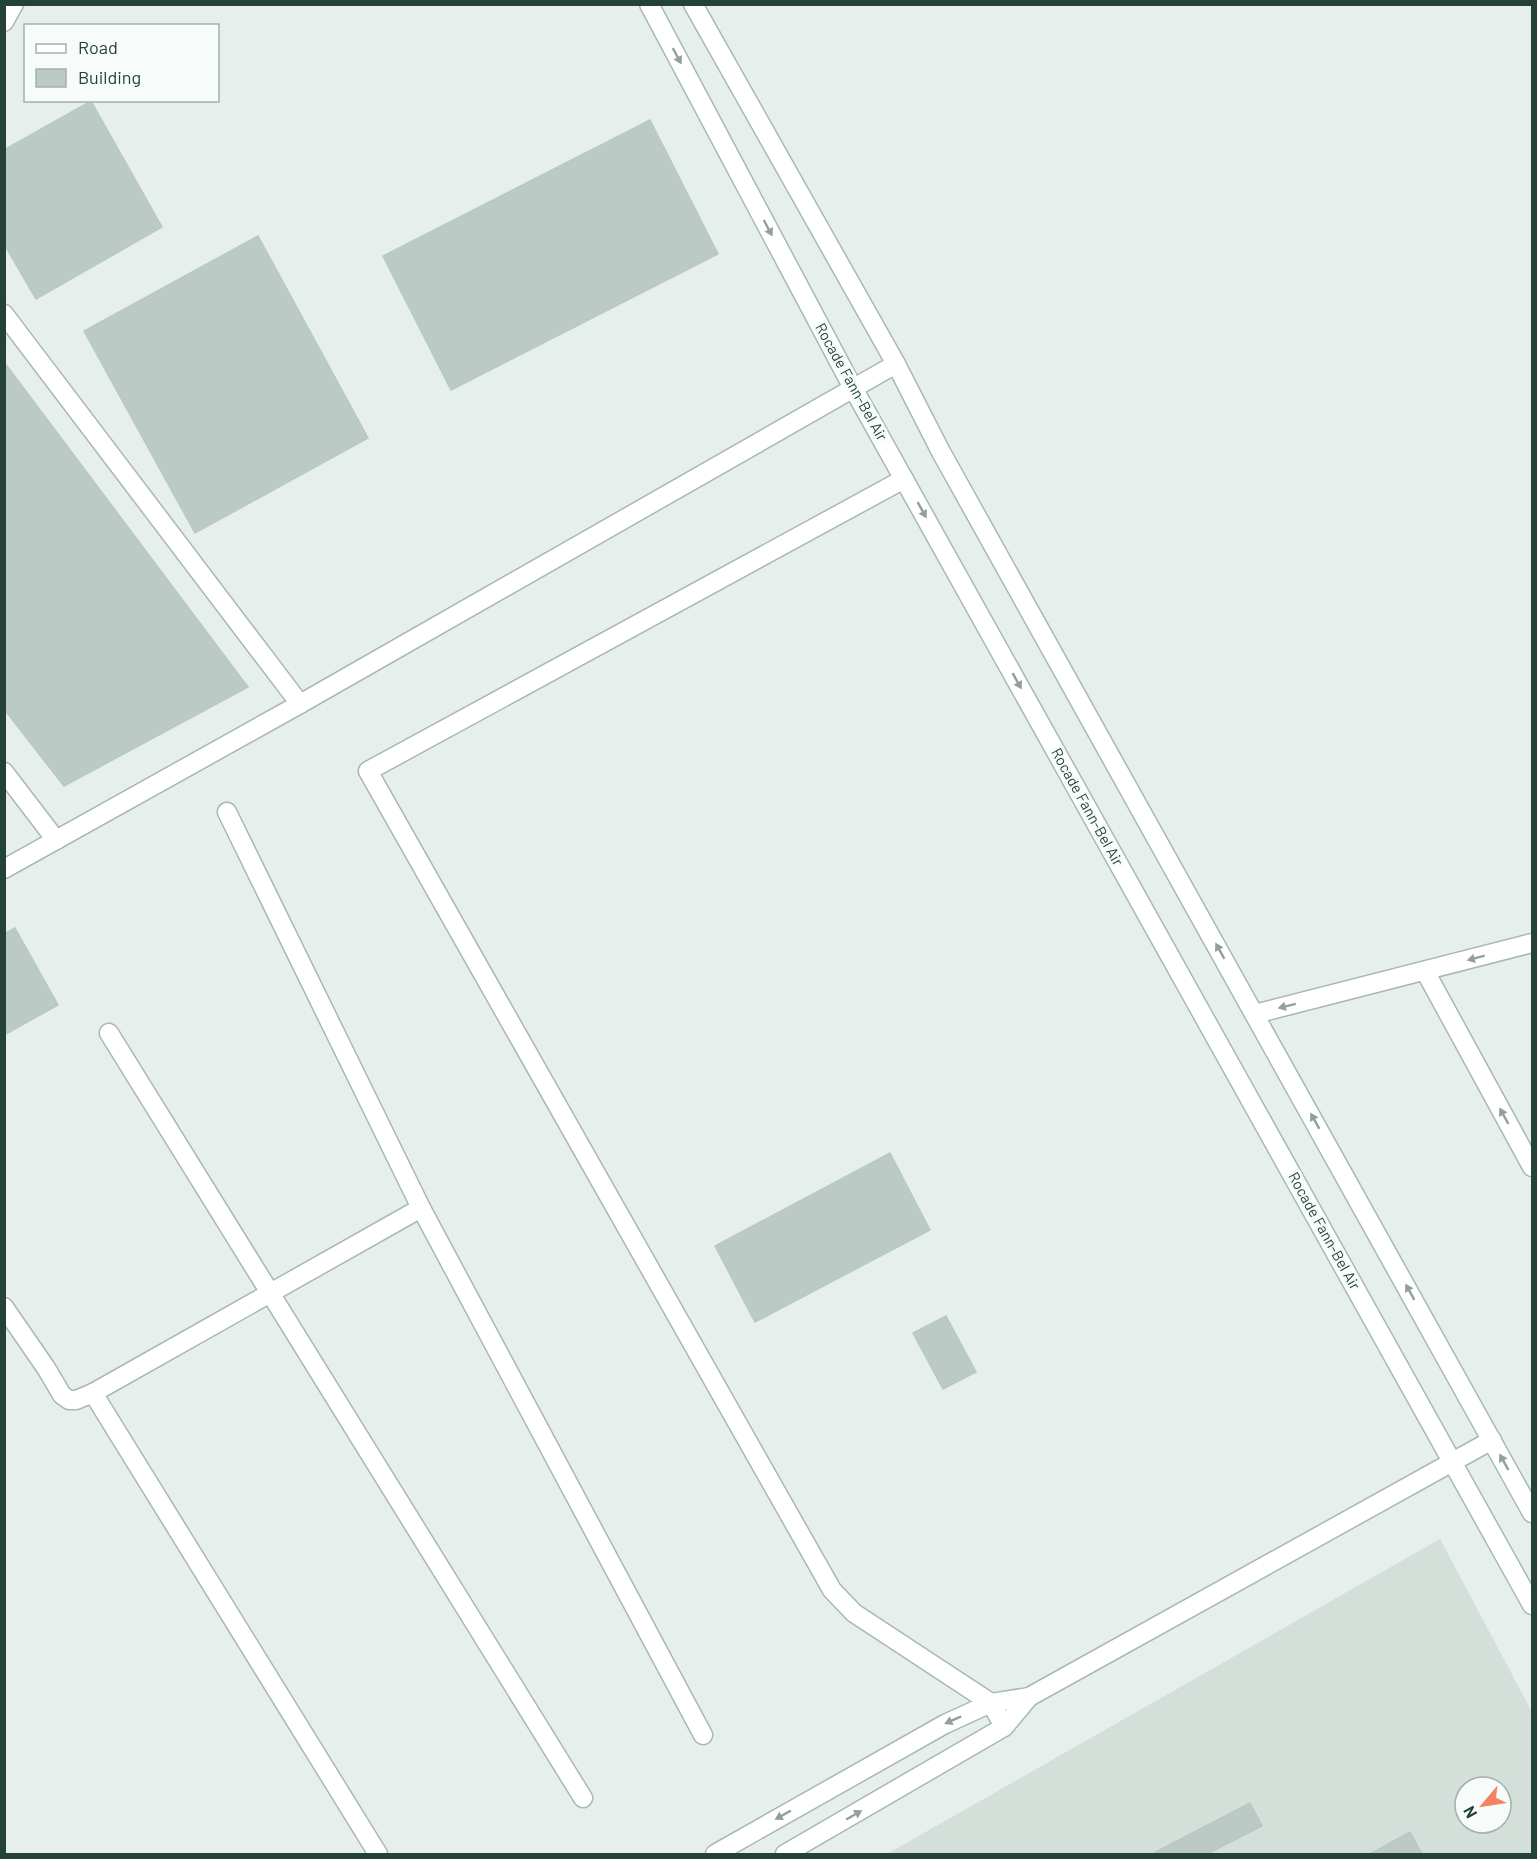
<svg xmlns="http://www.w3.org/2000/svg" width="1537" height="1859" font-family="Barlow,sans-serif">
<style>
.built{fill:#d4dfda;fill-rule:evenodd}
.building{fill:#bbcac4;stroke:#b8c9c2;stroke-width:1.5}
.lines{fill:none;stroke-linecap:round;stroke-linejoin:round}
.lane-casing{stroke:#a8b8b2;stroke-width:21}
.secondary-casing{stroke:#a4bbb3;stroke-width:21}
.lane{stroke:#fff;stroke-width:18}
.secondary{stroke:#fff;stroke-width:18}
.oneway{fill:#92a09c}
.labels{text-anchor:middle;stroke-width:6;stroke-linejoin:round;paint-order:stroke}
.street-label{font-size:15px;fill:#24423a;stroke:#f7fbf9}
</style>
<rect width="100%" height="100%" fill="#e6efeb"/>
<!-- built -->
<path class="built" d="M1440,1539L1532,1712V1854H887ZM1465,1787H1501V1823H1465Z"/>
<!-- building -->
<g class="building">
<path d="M91,101L162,227L36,299L4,244V150Z"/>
<path d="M650,120L718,254L451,390L383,256Z"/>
<path d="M258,236L368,438L195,533L84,331Z"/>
<path d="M4,362L248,687L64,786L4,709Z"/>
<path d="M15,928L58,1005L4,1035V934Z"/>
<path d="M890,1153L930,1230L755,1322L715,1246Z"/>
<path d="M946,1316L976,1372L943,1389L913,1333Z"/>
<path d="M1250,1803L1262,1826L1207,1854H1152Z"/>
<path d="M1410,1832L1422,1854H1370Z"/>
</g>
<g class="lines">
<!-- lane casing -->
<g class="lane-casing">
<g id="lane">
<path d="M4,22L14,4"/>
<path d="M4,314L300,704"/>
<path d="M904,479L368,771L832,1590L854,1613L991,1703L1004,1727"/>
<path d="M4,772L56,840"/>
<path d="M227,812L421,1208L703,1735"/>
<path d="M4,869L300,704L896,364"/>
<path d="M1425,971L1532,1167"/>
<path d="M1255,1014L1532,943"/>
<path d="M109,1033L583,1798"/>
<path d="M4,1307L46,1368L62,1395L69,1400H76L93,1393L421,1208"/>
<path d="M93,1393L378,1854"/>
<path d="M715,1854L945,1724L991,1703L1029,1697L1492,1440"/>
<path d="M785,1854L1004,1727L1029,1697"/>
</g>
</g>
<!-- secondary casing -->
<g class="secondary-casing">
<g id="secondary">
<path d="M649,4L853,388L1532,1605"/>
<path d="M693,4L896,364L941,452L1532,1513"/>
</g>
</g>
<!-- lane -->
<use href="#lane" class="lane"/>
<!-- secondary -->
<use href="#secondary" class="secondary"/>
</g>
<!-- one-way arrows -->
<defs><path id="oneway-solid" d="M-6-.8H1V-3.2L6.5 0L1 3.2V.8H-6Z" transform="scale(1.5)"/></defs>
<g class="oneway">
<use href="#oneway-solid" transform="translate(677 56) rotate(62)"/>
<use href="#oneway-solid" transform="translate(768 228) rotate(62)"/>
<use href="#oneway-solid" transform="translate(922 510) rotate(61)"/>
<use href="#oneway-solid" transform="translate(1017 681) rotate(61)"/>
<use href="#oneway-solid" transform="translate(1220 951) rotate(-119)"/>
<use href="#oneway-solid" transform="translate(1476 958) rotate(165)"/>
<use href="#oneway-solid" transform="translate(1287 1006) rotate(166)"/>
<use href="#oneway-solid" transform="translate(1504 1116) rotate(-119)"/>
<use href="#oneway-solid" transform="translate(1315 1121) rotate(-119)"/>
<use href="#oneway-solid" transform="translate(1410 1292) rotate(-119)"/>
<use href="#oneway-solid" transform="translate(1504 1462) rotate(-119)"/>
<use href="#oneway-solid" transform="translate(953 1720) rotate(156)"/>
<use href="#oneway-solid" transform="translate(783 1815) rotate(151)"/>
<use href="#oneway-solid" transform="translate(854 1815) rotate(-30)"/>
</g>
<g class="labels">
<!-- street labels -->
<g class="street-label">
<text transform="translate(851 382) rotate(61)" y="5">Rocade Fann-Bel Air</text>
<text transform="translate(1087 807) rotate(61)" y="5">Rocade Fann-Bel Air</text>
<text transform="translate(1324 1231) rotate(61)" y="5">Rocade Fann-Bel Air</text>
</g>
</g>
<!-- border -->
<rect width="1537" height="1859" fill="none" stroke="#24423a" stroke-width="12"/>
<!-- legend -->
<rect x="24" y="24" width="195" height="78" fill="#f7fbf9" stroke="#a3b1ad" stroke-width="1.5"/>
<rect x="36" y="44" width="30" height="9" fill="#ffffff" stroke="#a3b1ad" stroke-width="1.5"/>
<text x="78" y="54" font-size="18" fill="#24423a">Road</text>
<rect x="36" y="69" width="30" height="18" fill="#bbcac4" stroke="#a3b1ad" stroke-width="1.5"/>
<text x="78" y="84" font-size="18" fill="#24423a">Building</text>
<!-- north arrow -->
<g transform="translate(1483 1805) rotate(241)"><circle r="28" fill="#f7fbf9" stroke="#a3b1ad" stroke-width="1.5"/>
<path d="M0-4.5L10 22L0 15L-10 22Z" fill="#f4845f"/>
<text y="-9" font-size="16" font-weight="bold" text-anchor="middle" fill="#24423a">N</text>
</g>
</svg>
